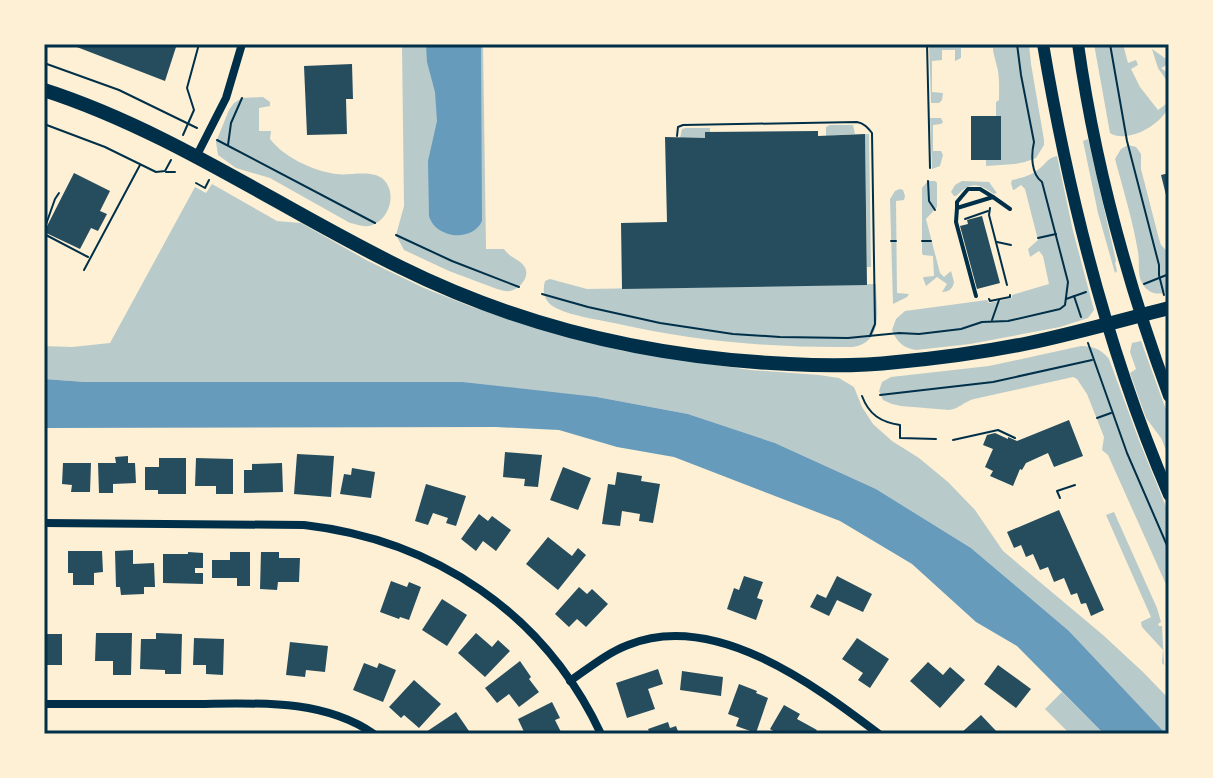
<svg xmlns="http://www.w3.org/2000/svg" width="1213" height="778" font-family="Figtree,sans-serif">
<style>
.green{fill:#b9caca}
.water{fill:#669bbc}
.building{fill:#264d5e}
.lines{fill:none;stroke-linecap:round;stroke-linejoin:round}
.path{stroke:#003049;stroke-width:2}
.service{stroke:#003049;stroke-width:4}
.minor{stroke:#003049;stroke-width:8}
.secondary{stroke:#003049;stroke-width:12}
.primary{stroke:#003049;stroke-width:14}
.neatline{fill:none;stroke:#003049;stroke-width:3}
</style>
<rect width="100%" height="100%" fill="#fdf0d5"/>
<!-- green -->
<g class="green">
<path d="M402,44H483L486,249H504C510,258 519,259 524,266C531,275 521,289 510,291C506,292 502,290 497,289L449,271L404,250L396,235L404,206Z"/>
<path d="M929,44H1029L1031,64L1044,140V145L1036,158L1025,162L1015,164L986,166V160H1001V117L996,116V102L999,100C999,88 1000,75 996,63C995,58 993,53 993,48H961V58L955,61V50H942V60L932,61V92L943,93L942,100L939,103H931Z"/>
<path d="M1094,44H1123L1128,63L1136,60L1138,65L1131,69L1140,87L1158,110L1166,104L1168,108C1161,125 1127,144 1110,133Z"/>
<path d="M1152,49L1169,61V64L1161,68L1169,74V84L1158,68Z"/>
<path d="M263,97L270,102V106L259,108V131H271L270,139C284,157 313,171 336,174C350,176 373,169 384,180C398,195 388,222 369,226C362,227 356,224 350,223L270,178L236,168L218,155L216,142L229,110L234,103L242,98Z"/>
<path d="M930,118H941L943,122L941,124L933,125V151H941L943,155L940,166L932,169Z"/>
<path d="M830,125H853L855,134L826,136V127Z"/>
<path d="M686,128H710V132L705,138H680L682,129Z"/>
<path d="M865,134H869L871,267H867Z"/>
<path d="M1088,139L1116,261L1115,263L1117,271L1115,273L1098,213L1083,141Z"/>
<path d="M1128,145L1136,147L1141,154V169L1159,239L1161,245L1169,253V291C1159,296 1148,294 1142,283C1137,274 1140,262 1138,252C1133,221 1123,189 1115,159L1121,149Z"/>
<path d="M1057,156L1073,231L1094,310L1088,318L1060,327L970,344L916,350C903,348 897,342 892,330L896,319L905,311L987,300L989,303L1012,298V295L1049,284L1043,256L1039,251L1030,257L1028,249L1038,240L1025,189L1021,185L1014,190H1013L1011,183L1012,180C1022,178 1032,175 1039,169C1047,163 1047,158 1057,156Z"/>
<path d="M928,181H935L937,183V207L926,219L940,273L944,277L951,271L954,282C953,289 948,292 942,292L947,284L937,277L926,286L923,278L924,277L934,276L933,256L923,255L922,253V188Z"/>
<path d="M962,181L989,182L997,193L994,194C978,183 971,181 956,196H954L951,192L955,185Z"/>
<path d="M212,184L277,221L301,223L368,261L424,288L472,307L538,328L623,351L750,370L819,375L839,378L854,387L862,407L873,424L892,441L919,458L948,482L975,510L1003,551L1103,635L1144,673L1169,699V734H1166L1069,631L971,548L876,489L775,443L688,414L597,397L85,382L44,379V346L72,347L110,343L195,187L206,193Z"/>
<path d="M900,189L903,190L905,196L904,200L896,201L897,293L909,294L907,297L893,304L890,199L895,191Z"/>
<path d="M550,279L587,289L876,284C876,309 885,342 852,347C771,348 693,341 614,323C598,320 568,315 554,307C544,301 542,291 545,281Z"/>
<path d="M1141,341L1169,418V457L1161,438L1146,418L1130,373L1136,369L1130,352L1132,343Z"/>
<path d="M1081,346C1093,346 1101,349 1109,359L1140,443L1169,514V591L1108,455L1102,450L1104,437L1087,394L1077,379L1073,377L974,399C965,401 959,409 949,410L901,406L892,404L883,400L879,391L882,382L891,377L989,366Z"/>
<path d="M1114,512L1157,608L1161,622L1158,624L1159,626H1162L1164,665L1162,663L1163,650L1142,627L1141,622L1151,617L1106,515Z"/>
<path d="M1062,692L1104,734H1070L1045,709Z"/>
</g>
<!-- water -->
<g class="water">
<path d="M426,44H481L482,221C472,243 435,238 429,216L428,161L437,121L435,92L427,62Z"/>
<path d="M44,379L85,382H462L597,397L688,414L775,443L876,489L971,548L1069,631L1166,734H1104L1017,646L976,622L912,564L840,521L674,457L617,447L559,430L496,427L44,428Z"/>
</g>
<!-- building -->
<g class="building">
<path d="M69,44H177L165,81Z"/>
<path d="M352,64L353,99H346L347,134L307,135L304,66Z"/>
<rect x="971" y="116" width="30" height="44"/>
<path d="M818,131V136L865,134L867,285L622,289L621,223L667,222L665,137L705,138V132Z"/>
<path d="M74,173L110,191L100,211L107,214L98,231L91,228L80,249L44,232Z"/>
<path d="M1169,173V203H1168L1161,175Z"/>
<path d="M982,216L1000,283L977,289L960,226L968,224L967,220Z"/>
<path d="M1069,420L1083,456L1054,467L1048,453L1026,463L1022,470L1020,469L1013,486L990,476L993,471L985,467L993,449L983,445L987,435L995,433L1008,439V437L1017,441Z"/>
<path d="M505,452L542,455L538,487L524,486L525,479L503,477Z"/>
<path d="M297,454L334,456L331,497L294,494Z"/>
<path d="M128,456V463H135L136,483L113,484V493H99L98,463H116L115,457Z"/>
<path d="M159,458H186V494H158V490H145V467H159Z"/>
<path d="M196,458L233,459V494H216V486H195Z"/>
<path d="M63,463H91L90,492H71L72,485L62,484Z"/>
<path d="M282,463L283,492L244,493V470H252V464Z"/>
<path d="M563,467L591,478L578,510L550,500Z"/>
<path d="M352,468L375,472L371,498L340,494L344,474L351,475Z"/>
<path d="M617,472L642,476L641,481L660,484L653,523L639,521L640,514L622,511L620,526L602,524L608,484L615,485Z"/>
<path d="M426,484L466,496L456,526L446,523L448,518L433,513L428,525L415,521Z"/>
<path d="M1059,510L1104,610L1091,616L1086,603L1081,604L1077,593L1071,595L1064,578L1054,582L1048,567L1040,570L1033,554L1026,557L1021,545L1014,548L1007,532Z"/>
<path d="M479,514L488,521L492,516L511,530L496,551L483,541L476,551L461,539Z"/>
<path d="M548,537L572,556L578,548L586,555L558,590L526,564Z"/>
<path d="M133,550V564L154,563L155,587H144V594L121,595L120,587H116L115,551Z"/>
<path d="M68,551H102L103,572L94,573V585H73V573H68Z"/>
<path d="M188,552L203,553V568H195V573H203V584L163,583V554H188Z"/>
<path d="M230,552H250V586H237V578H212V560H230Z"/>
<path d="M261,552H279V558H300L299,582H278L277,590L260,589Z"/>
<path d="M744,576L763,582L757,598L763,600L756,620L727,609L734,588L739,590Z"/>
<path d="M837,576L872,594L863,612L837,600L829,616L810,607L817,594L826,598Z"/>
<path d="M391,581L407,587L409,582L421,587L409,620L400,617L399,619L380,612Z"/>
<path d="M579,587L587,594L592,589L608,604L586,627L577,619L569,627L555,614Z"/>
<path d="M442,599L467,615L447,646L422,630Z"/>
<path d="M96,633H132L131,675H113V661H95Z"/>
<path d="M156,633L182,634L181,674H165V670L140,669L141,639H156Z"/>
<path d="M476,633L492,647L498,640L510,651L485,677L458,653Z"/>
<rect x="44" y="634" width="18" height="31"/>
<path d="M194,638L224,639L223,675L206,674V665H193Z"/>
<path d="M857,638L889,659L870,688L858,680L863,673L842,659Z"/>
<path d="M290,642L328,646L325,672L306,670L305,677L286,675Z"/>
<path d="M520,661L531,677L529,679L539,692L519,707L509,694L497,703L485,688Z"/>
<path d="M928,662L943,675L950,667L965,680L940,708L910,681Z"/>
<path d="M364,663L377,668L379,663L396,670L383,702L353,690Z"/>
<path d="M998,665L1031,689L1016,708L984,684Z"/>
<path d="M658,669L663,684L648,689L655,709L627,718L616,683Z"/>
<path d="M682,671L723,677L721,696L680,690Z"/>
<path d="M414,680L441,704L419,728L404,715L401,718L389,707Z"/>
<path d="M739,684L757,691L756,693L768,698L756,733L736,726L739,718L728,714Z"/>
<path d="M552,702L560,718L555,720L562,734H525L518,719Z"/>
<path d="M784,705L800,714L797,719L817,730L814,734H778L770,729Z"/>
<path d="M456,712L471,734H423Z"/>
<path d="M981,715L998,733L996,734H960Z"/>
<path d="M668,722L670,728L676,726L679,734H650L648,729Z"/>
</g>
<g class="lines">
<!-- path -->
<g class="path">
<path d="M927,44L930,168"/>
<path d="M1110,44L1127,141L1159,265V275L1164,295"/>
<path d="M44,63L119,90L197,128"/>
<path d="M44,124L105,147L156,172L165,171L171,160"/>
<path d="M183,135L194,110L187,88L199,44"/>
<path d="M677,136L678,127L683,125L857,122C864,123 868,128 872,133L875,324L870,336"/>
<path d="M217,140L375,223"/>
<path d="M228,145L231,123L242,98"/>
<path d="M166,172H175"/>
<path d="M928,181L929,201L935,210"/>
<path d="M196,183L205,188L209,180"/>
<path d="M44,199L46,200"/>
<path d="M990,208L989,215L1007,285"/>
<path d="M965,219L988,211"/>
<path d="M44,230L55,199L59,193"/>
<path d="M44,232L46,235L88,257"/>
<path d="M396,235L452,261L519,287"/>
<path d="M1038,238L1056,234"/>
<path d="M891,241H896"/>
<path d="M922,241H931"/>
<path d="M997,242L1011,245"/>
<path d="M84,270L140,165"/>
<path d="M1144,284L1169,274"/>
<path d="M542,294L588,307L660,323L733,334L780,337L848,338L899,333L919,334L961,329L982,322L1008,321L1060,309L1065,305L1068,282L1042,182C1031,174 1031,155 1034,142L1021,75L1017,44"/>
<path d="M1074,296L1081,317"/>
<path d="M989,299L990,301L1010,297V295"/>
<path d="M1066,299L1086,292"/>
<path d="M992,320L999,300"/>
<path d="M1088,343L1127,453L1169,550"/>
<path d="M880,395L993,382L1092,360"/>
<path d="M862,396C869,415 881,422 900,425V438L936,439"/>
<path d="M1097,418L1111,413"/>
<path d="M953,440L998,430L1015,438"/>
<path d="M1060,498L1057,491L1075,485"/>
</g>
<!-- service -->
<g class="service">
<path d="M957,207V202L968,189H980L993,197"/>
<path d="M976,296L956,222L957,208L993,197L1010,209"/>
</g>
<!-- minor -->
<g class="minor">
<path d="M196,157L226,98L242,44"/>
<path d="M44,523L304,525C435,540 544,613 601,734"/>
<path d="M570,681C589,668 607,653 628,645C714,610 813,684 879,734"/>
<path d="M44,704C91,704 138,704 185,704C249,704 319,696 374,734"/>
</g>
<!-- secondary -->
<g class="secondary">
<path d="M1043,44C1069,198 1107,350 1169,495"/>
<path d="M1078,44C1095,164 1127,282 1169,396"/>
</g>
<!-- primary -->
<path class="primary" d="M44,90C171,131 281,209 400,267C521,327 654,358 789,364C825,366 862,366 897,362C941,358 985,352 1029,343C1076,333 1122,320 1169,308"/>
</g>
<!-- border -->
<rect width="1213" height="778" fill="none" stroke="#fdf0d5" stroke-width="92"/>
<rect x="46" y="46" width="1121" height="686" class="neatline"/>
</svg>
